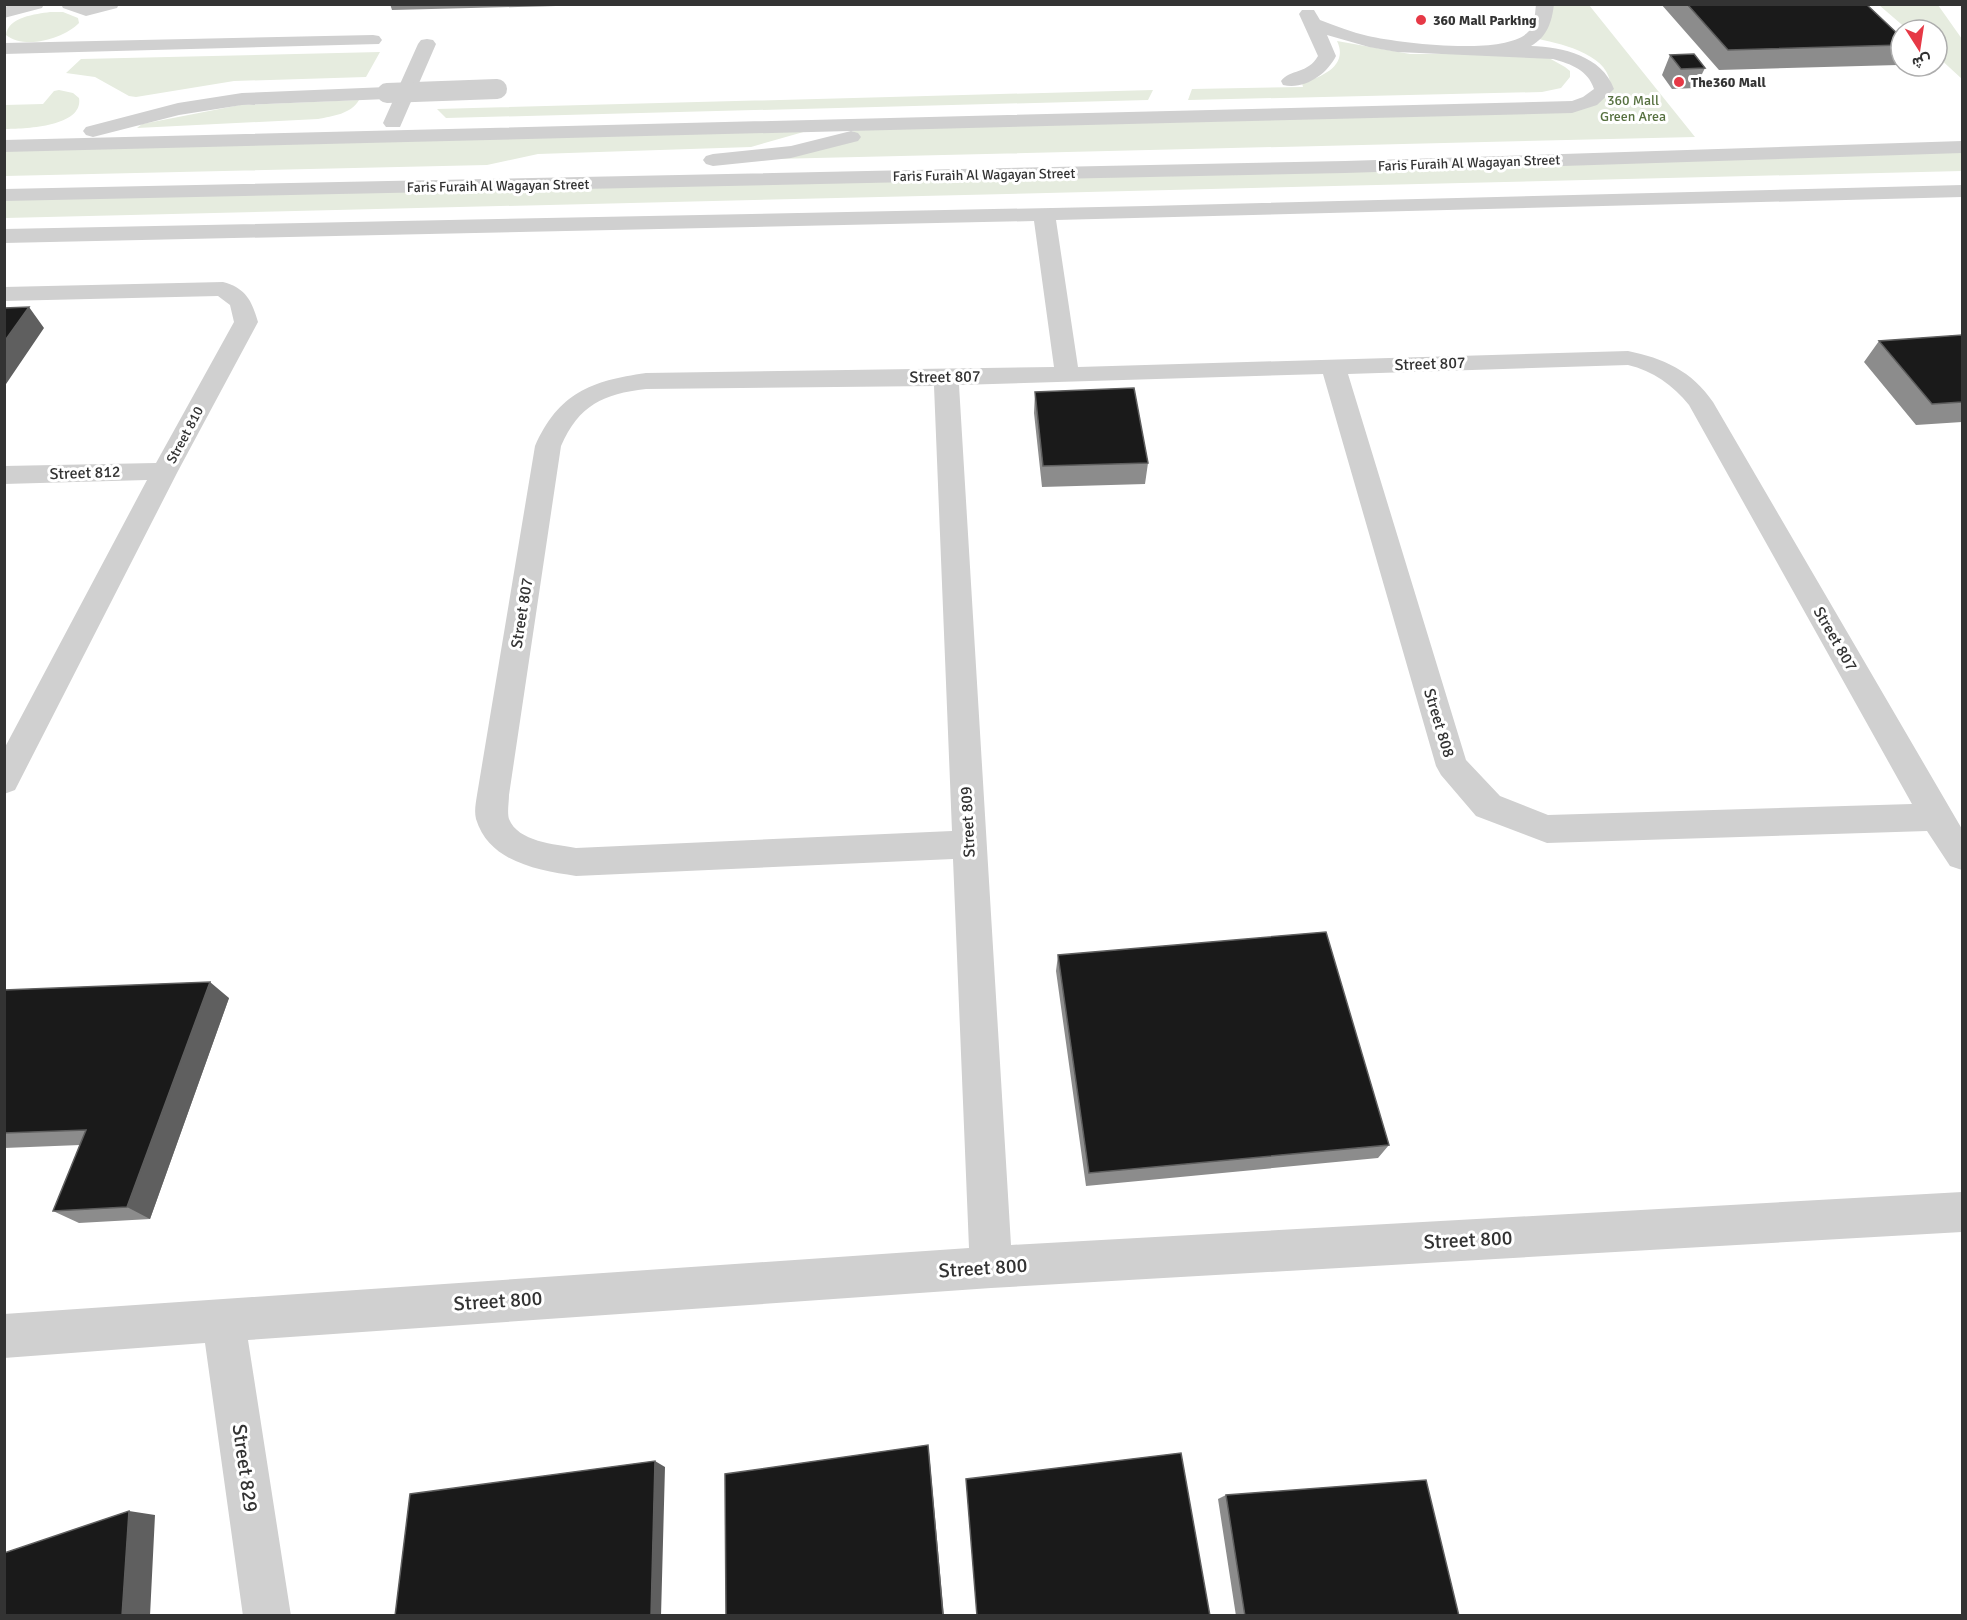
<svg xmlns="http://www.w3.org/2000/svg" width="1967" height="1620" font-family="Signika,Vazirmatn,sans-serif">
<rect width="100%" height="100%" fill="#fff"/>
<path fill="#e6ecdf" d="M1552 4 1589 5 1695 137 773 159 857 130 1572 109 1610 82C1606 53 1558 43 1534 38Z
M1879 5H1938L1962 39V79L1937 56V30H1908Z
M50 12H63L78 18 79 23C63 39 25 50 6 35 8 17 36 14 50 12Z
M1337 41 1410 54H1480L1549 58 1565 67 1570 71V77L1561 88 1542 92 1188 100 1192 89 1303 87 1302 83C1321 77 1349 66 1337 41Z
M380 52 366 77 234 81 136 97 129 96 95 77 66 73 81 59Z
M59 90 73 93 79 98C84 127 24 129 5 129V105L43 104 54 91Z
M1153 90 1148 100 446 118 437 109Z
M359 100C351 114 333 116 318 119L137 128 142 124 240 105Z
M814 129 751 147 538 154 487 165 5 176 4 149Z
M1962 150V171L5 218 4 197Z"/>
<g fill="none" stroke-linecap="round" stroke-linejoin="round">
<path fill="#d0d0d0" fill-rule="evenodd" d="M15 4H44L42 8 4 18V7Z
M61 4H119L117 8 86 16 63 8Z
M1536 4H1554C1552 22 1547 37 1531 46 1563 47 1602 56 1614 89L1597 105 1572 113 4 152V140L1572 101 1583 97 1594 89C1588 70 1571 64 1553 59L1397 52 1369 47 1327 35 1336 56C1327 74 1305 90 1283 85L1281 81C1290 69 1308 74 1318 56L1299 14 1302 10H1314L1320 20C1336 26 1351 32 1368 36 1400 43 1507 57 1529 31 1535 24 1535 13 1536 4Z
M373 35 379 36 382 40 379 44 4 54V43Z
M427 39 433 40 436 44 400 127H386L383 123 396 94 387 99 242 105 179 115 93 137 86 135 83 131 86 127 178 103 242 93 387 87 394 89 396 93 418 44 421 40Z
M851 131 858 133 861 137 858 141 791 158 713 166 706 164 703 160 706 156 713 154 791 146Z
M1962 141V153L1345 173 4 201V189L1345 161Z
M1962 185V197L1056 220 1078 367 1628 351C1663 358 1692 371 1713 402L1962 829V870L1950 866 1927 831 1547 843 1476 816 1441 775 1436 766 1323 374 959 385 1011 1245 1962 1192V1232L991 1288 248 1340 291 1616H243L205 1343 4 1358V1314L969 1248 953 859 576 876C537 870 489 862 476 819 474 811 476 802 477 795L535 446C559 393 590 381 646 373L1054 367 1034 221 4 243V229L1147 206ZM1628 365C1653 371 1673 385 1689 405L1912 804 1548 815 1500 796 1466 760 1348 374ZM934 386 952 831 576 848C555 844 518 842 509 819 507 812 509 802 509 795L561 446C579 405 603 394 646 389Z
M223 282C246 288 252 301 258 322L178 471 15 790 4 794V749L147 480 4 484V466L156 463 234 322 230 305 218 296 4 301V287Z"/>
<path stroke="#d0d0d0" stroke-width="20" d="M387 93 497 89"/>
</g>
<path fill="#8c8c8c" d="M390 4H557L556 6 392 10Z
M1661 4H1866L1901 37V60L1898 65 1719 70Z
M1670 55 1705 68 1695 88 1672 89 1662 75Z
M1962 335V422L1916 425 1864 362 1879 341Z
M1035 392 1148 463 1145 484 1042 487 1034 413Z
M1058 955 1389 1145 1378 1158 1086 1186 1056 971Z
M4 990 229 998 150 1219 79 1223 53 1211 80 1145 4 1148Z
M1226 1495 1459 1616H1236L1218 1499Z"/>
<path fill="#5f5f5f" d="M29 307 44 328 4 387V342Z
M210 982 229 998 150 1219 127 1207Z
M928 1445 929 1452 944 1616H943Z
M655 1461 665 1467 661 1616H651Z
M129 1511 155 1515 150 1616H122Z"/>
<path fill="#1a1a1a" stroke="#5f5f5f" stroke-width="1.5" d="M1687 4H1866L1901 37V45L1728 50Z
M1694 54 1705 68 1681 69 1670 55Z
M29 307 4 342V308Z
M1962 335V402L1932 404 1879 341Z
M1134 388 1148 463 1043 466 1035 392Z
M1326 932 1389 1145 1089 1173 1058 955Z
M210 982 127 1207 53 1211 86 1130 4 1133V990Z
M928 1445 943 1616H726L725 1474Z
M1181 1453 1210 1616H977L966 1479Z
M655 1461 651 1616H395L410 1494Z
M1426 1480 1459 1616H1245L1226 1495Z
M129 1511 122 1616H4V1553Z"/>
<g fill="#e63946" stroke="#fff" stroke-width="2">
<circle cx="1421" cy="20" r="6"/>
<circle cx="1679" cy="82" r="6"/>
</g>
<g text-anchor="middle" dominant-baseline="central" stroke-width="6" stroke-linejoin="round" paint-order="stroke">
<g font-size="14" font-weight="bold" fill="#333" stroke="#fff" text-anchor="start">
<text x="1433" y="20">360 Mall Parking</text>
<text x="1691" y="82">The360 Mall</text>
</g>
<g font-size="14" fill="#56703f" stroke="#fff">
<text x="1633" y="100">360 Mall<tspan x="1633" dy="16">Green Area</tspan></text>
</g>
<g font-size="14" fill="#333" stroke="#fff">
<text transform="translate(1469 163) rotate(-2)">Faris Furaih Al Wagayan Street</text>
<text transform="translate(984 175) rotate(-1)">Faris Furaih Al Wagayan Street</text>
<text transform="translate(498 186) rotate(-1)">Faris Furaih Al Wagayan Street</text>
<text transform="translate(185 435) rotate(-62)">Street 810</text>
</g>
<g font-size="16" fill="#333" stroke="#fff">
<text transform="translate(1430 364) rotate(-2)">Street 807</text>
<text transform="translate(945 377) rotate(-1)">Street 807</text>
<text transform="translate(85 473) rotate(-2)">Street 812</text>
<text transform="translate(522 613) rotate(-81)">Street 807</text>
<text transform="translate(1835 639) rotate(60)">Street 807</text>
<text transform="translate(1439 723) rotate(73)">Street 808</text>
<text transform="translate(968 822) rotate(-93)">Street 809</text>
</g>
<g font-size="20" fill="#333" stroke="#fff">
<text transform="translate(1468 1240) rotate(-3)">Street 800</text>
<text transform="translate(983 1268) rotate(-4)">Street 800</text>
<text transform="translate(498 1301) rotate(-4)">Street 800</text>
<text transform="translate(245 1468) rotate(82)">Street 829</text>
</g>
</g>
<rect width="1967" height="1620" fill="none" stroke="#333333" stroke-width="12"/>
<g transform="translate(1919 48) rotate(168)"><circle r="28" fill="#ffffff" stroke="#adadad" stroke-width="1.5"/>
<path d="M0-4.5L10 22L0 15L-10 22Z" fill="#e63946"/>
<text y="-9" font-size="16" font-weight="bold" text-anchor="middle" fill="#333333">ش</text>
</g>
</svg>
